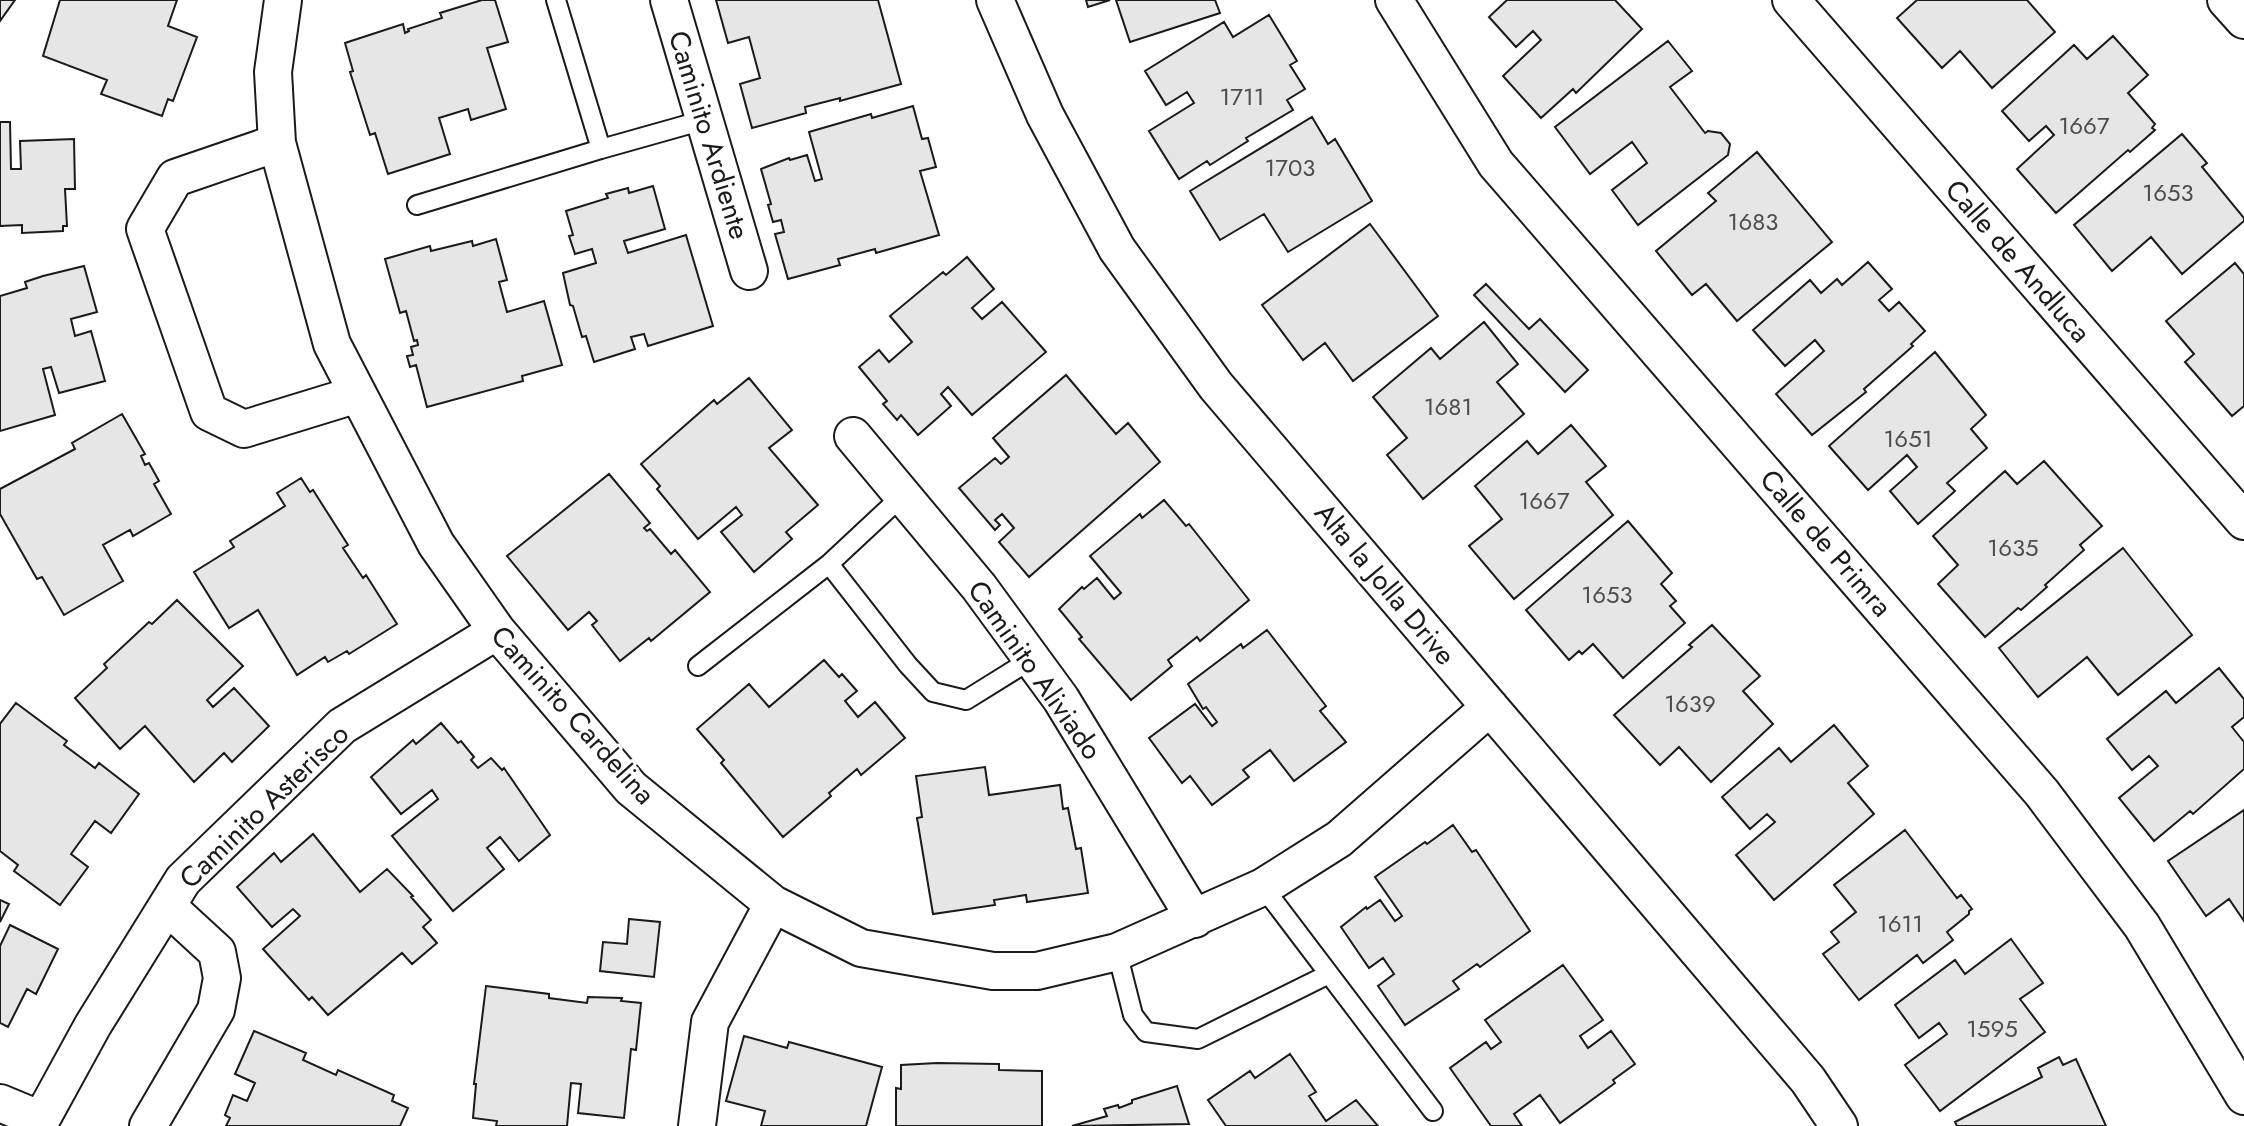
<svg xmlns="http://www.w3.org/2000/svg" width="2244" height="1126" font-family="Jost,sans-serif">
<rect width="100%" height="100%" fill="#fff"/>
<path fill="#e6e6e6" stroke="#1a1a1a" stroke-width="2" d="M0 0H15L0 21Z
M60 0H177L168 26 197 37 173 101 168 99 162 116 101 94 107 80 43 56Z
M482 0H495L508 42 487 48 506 109 471 120 468 109 439 118 450 154 388 174 375 133 370 135 350 72 353 71 345 43 403 24 405 33 409 31 408 29 442 18 440 13Z
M716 0H878L901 84 840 101V98L805 107 806 113 752 128 740 84 760 78 749 37 728 43Z
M1086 0H1110L1088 7Z
M1116 0H1215L1220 13 1130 42Z
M1507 0H1615L1642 29 1576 93 1573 89 1541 118 1503 76 1541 40 1533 31 1516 47 1489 17Z
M1917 0H2027L2055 32 1992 88 1960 51 1942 68 1897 18Z
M1269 15 1297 61 1290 65 1305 89 1287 100 1293 110 1246 138 1248 141 1210 165 1207 161 1179 179 1149 131 1194 103 1187 92 1166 105 1145 71 1224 22 1233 37Z
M2113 36 2148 75 2128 93 2155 124 2152 128 2155 130 2130 152 2128 150 2056 213 2017 169 2054 135 2046 126 2029 141 2002 111 2074 45 2087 59Z
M1668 41 1692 71 1670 87 1705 133 1708 131 1721 133 1730 144 1728 155 1638 225 1612 190 1647 163 1632 142 1590 174 1555 127Z
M913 106 922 139 928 138 936 167 920 171 939 235 876 253 875 249 838 259 840 265 788 279 775 234 784 232 781 220 773 222 768 205 771 204 761 169 789 158 790 160 807 155 815 181 822 179 809 132 871 114 872 118Z
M1312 117 1328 144 1335 139 1372 201 1288 252 1264 214 1220 240 1190 191Z
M0 122H10L11 169H21L20 141 74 139 75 189H65L67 226H63V231L22 233V225L0 226Z
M2182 134 2207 163 2202 167 2244 218V221L2182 274 2151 237 2112 271 2074 225Z
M1757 152 1832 242 1737 321 1706 284 1692 295 1656 251 1716 201 1708 193Z
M653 186 665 229 624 241 628 253 686 235 713 326 648 346 644 334 631 337 635 349 594 362 586 336 582 337 573 306 570 305 563 273 596 263 592 249 575 254 569 236 573 235 566 211 608 198 606 194 628 188 629 193Z
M1370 224 1438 316 1353 381 1325 343 1303 360 1262 305Z
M496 239 507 280 499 282 507 312 544 301 562 365 522 376 523 381 427 407 416 365 410 367 407 356 413 355 411 347 418 345 417 340 414 341 406 311 400 313 385 259 430 246 431 251 472 241 473 246Z
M967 257 994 289 972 308 982 319 1002 302 1046 352 972 415 948 387 941 394 951 406 918 435 901 415 897 420 883 404 887 401 859 367 879 350 889 362 912 342 890 316 943 272 946 275Z
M1868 262 1892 289 1879 300 1889 311 1899 302 1925 331 1911 344 1913 346 1864 389 1866 392 1812 435 1776 394 1824 351 1815 340 1785 366 1753 330 1810 280 1821 293 1837 279 1842 285Z
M2235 263 2244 274V406L2232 416 2185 362 2194 354 2166 321Z
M84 266 97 312 71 319 75 336 91 331 105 381 59 393 51 367 43 369 55 415 0 431V296L27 288 25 282 43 276Z
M1486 284 1529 329 1540 319 1588 370 1565 392 1474 295Z
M1484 322 1518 364 1497 382 1524 414 1423 499 1387 455 1407 438 1373 397 1431 348 1440 359Z
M1935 352 1986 415 1971 429 1987 448 1947 483 1955 491 1918 524 1890 491 1917 467 1907 455 1868 490 1829 446Z
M1066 375 1116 434 1128 423 1160 462 1029 577 999 542 1014 528 1002 514 995 520 1000 525 995 530 959 488 995 458 1001 464 1009 457 993 438Z
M749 378 792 430 769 448 818 505 786 532 792 539 754 572 721 532 742 515 736 507 698 539 657 489 660 486 641 464 714 400 717 404Z
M122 414 145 454 141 456 145 465 149 463 159 481 154 484 171 514 133 536 130 530 103 545 123 581 64 615 42 577 37 579 0 514V489L75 449 72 443Z
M1571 425 1606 466 1586 482 1613 515 1514 599 1469 546 1502 519 1475 486 1527 441 1538 454Z
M2044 461 2102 526 2080 545 2084 550 2045 585 2047 587 2021 610 2018 608 1985 637 1938 584 1958 565 1933 536 2005 471 2017 484Z
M609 474 650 523 644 528 647 531 650 529 671 554 675 550 710 592 651 641 649 638 620 661 592 625 597 621 589 612 568 630 507 556Z
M301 478 310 492 313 490 348 545 343 548 363 578 366 575 397 624 349 654 347 651 328 662 325 657 297 675 258 610 229 628 194 572 234 547 230 541 285 506 277 493Z
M1164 500 1186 526 1189 524 1249 600 1200 641 1197 637 1168 660 1172 666 1131 700 1079 639 1082 637 1059 609 1082 587 1084 589 1097 578 1114 599 1121 593 1090 556 1140 514 1142 518Z
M1628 521 1672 573 1661 584 1676 601 1670 606 1685 623 1623 678 1593 644 1582 654 1579 651 1569 660 1526 610Z
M2123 548 2192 635 2118 695 2087 657 2038 697 1999 648Z
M177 600 243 666 207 700 213 707 234 688 269 726 232 762 224 753 194 782 145 726 120 749 75 698 107 668 104 664 149 622 152 624Z
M1712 625 1760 676 1743 691 1773 724 1711 782 1679 747 1660 765 1614 715 1692 647 1689 645Z
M1267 630 1326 706 1320 711 1346 742 1294 781 1270 750 1243 770 1249 777 1212 805 1190 776 1182 783 1149 738 1195 704 1212 726 1217 722 1206 707 1203 709 1188 684 1241 644 1243 648Z
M824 660 839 677 842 674 857 691 845 701 858 717 875 702 905 738 861 775 857 769 829 793 831 796 783 837 721 763 724 760 697 729 749 684 769 707Z
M2219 668 2244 699V717L2232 727 2244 742V769L2193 814 2190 811 2154 841 2119 798 2158 766 2149 756 2132 770 2107 739 2166 691 2176 703Z
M16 703 67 741 64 745 95 768 99 763 139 794 111 833 95 821 71 854 88 867 60 905 14 871 18 865 0 851V724Z
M441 723 458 743 461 741 474 757 471 760 478 768 491 758 502 770 504 768 550 835 519 861 500 837 487 848 504 869 453 911 392 836 438 799 432 790 401 814 371 777 413 740 416 744Z
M1834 725 1868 766 1848 783 1874 814 1774 900 1736 855 1775 822 1767 814 1750 829 1722 797 1779 748 1791 762Z
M985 767 989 795 1060 785 1063 809 1068 808 1076 849 1081 848 1088 893 1027 902 1026 895 994 900 995 905 933 914 917 818 922 817 916 776Z
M2244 810V921L2229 899 2206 916 2168 861Z
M1453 825 1472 852 1476 850 1530 931 1480 967 1477 964 1453 981 1459 989 1405 1025 1378 986 1394 974 1383 958 1369 968 1341 927 1366 907 1367 909 1380 900 1395 921 1402 916 1375 877 1425 842 1427 844Z
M1905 830 1957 898 1961 895 1972 909 1969 911V914L1947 932 1953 940 1923 963 1917 955 1859 1000 1823 954 1839 942 1831 932 1856 912 1834 885Z
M313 834 360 892 387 869 413 896 411 897 431 920 423 927 437 943 412 964 402 953 328 1015 312 997 309 1000 263 949 300 916 293 909 272 927 237 887 274 853 281 862Z
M0 900 9 904 0 922Z
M629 919 660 922 654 977 600 971 603 942 627 944Z
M10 925 58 949 36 994 27 989 8 1027 0 1023V946Z
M2011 939 2043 983 2020 999 2045 1032 1940 1111 1905 1065 1947 1034 1939 1023 1919 1038 1895 1005 1955 960 1965 974Z
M1563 965 1603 1020 1580 1036 1588 1048 1611 1031 1635 1064 1613 1080 1615 1083 1560 1123 1540 1095 1514 1114 1522 1126H1491L1450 1068 1486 1042 1491 1049 1501 1042 1485 1020Z
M486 986 549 994V998L587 1003 588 997 622 998 621 1001 641 1003 636 1050 631 1049 624 1118 578 1113 581 1084 571 1083 567 1126H496L497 1121 473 1118 476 1084H474Z
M254 1031 306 1053 303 1060 336 1075 338 1070 394 1095 392 1101 408 1108 400 1126H226L230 1118 225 1115 233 1095 247 1101 255 1083 235 1074Z
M744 1036 787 1048 789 1042 882 1067 866 1126H761L765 1111 726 1101Z
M1290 1054 1316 1092 1309 1096 1326 1121 1356 1100 1378 1126H1226L1208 1100 1250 1071 1255 1078Z
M2059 1057 2063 1065 2076 1059 2106 1126H1957L1955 1122 2042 1077 2038 1068Z
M937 1063 999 1064V1070L1042 1071V1126H896V1088L901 1089V1065Z
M1177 1086 1189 1124 1072 1126 1107 1116 1104 1109 1118 1105 1119 1108 1132 1103V1100Z"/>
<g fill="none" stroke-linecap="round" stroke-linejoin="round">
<defs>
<path id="service" d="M556 0 601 149 704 120
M417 205 601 149
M903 495 829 564 908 665 933 692 966 700 1032 659
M698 666 829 564
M1263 887 1433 1111
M1117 952 1133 1015 1146 1032 1198 1039 1329 974"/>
<path id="minor" d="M283 0 273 72 277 143 332 344 436 544 497 631 631 788 773 904 861 948 993 971H1037L1117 952 1263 887 1339 839 1490 707
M669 0 749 271
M995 0 1045 115 1117 249 1216 386 1808 1080 1839 1126
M1394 0 1496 164 2042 793 2142 926 2244 1096
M1791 0 2244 521
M2226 0 2244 20
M277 143 175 178 145 229 209 412 244 429 358 394
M853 436 979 587 1061 699 1195 919
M0 1103 41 1120 93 1025 183 880 342 726 497 631
M148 1126 216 1010 222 978 217 952 167 906
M697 1126 710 1022 773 904"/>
</defs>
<use href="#service" stroke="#1a1a1a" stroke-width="22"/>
<use href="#minor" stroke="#1a1a1a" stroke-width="40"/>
<use href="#service" stroke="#fff" stroke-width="18"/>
<use href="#minor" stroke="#fff" stroke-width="36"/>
</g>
<g text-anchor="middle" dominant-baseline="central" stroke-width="6" stroke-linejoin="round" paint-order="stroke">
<g font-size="24" fill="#4d4d4d">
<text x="1242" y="96">1711</text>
<text x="2084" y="125">1667</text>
<text x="1290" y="167">1703</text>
<text x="2168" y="192">1653</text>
<text x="1753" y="221">1683</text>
<text x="1448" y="406">1681</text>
<text x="1908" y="438">1651</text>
<text x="1544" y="500">1667</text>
<text x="2013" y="547">1635</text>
<text x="1607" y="594">1653</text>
<text x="1690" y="703">1639</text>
<text x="1900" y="923">1611</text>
<text x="1992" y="1028">1595</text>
</g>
<g font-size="28" fill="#1a1a1a" stroke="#fff">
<text transform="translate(709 135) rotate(73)">Caminito Ardiente</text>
<text transform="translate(2018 261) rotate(49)">Calle de Andluca</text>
<text transform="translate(1826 543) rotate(49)">Calle de Primra</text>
<text transform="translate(1385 584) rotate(50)">Alta la Jolla Drive</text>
<text transform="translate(1035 670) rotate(55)">Caminito Aliviado</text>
<text transform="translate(573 715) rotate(48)">Caminito Cardelina</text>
<text transform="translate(264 806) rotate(-44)">Caminito Asterisco</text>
</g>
</g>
</svg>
